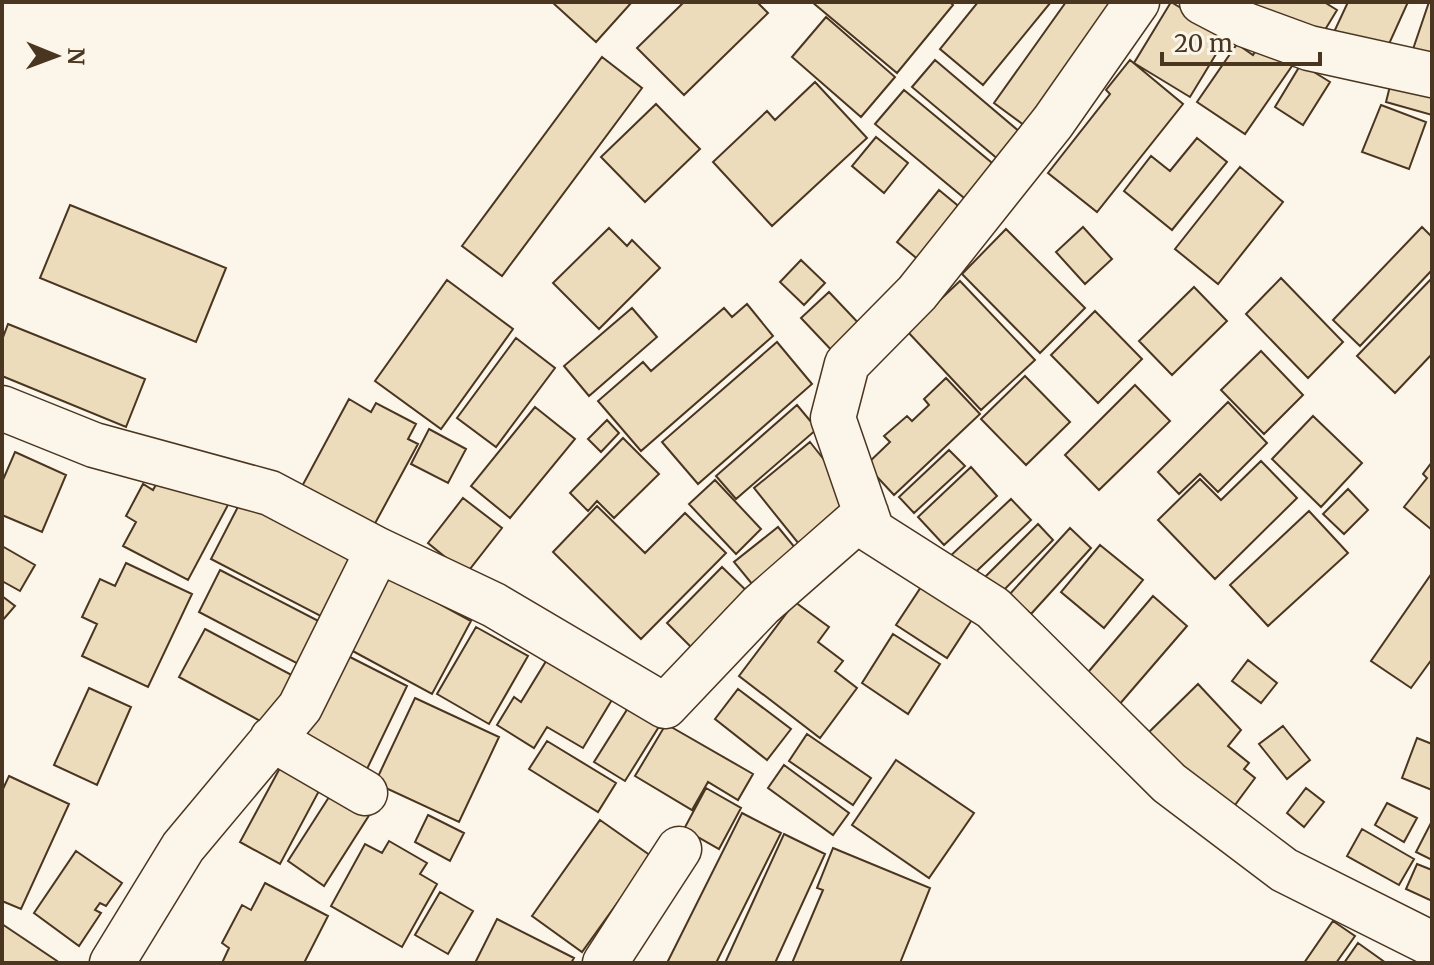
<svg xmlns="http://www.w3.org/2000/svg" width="1434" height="965" font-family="Merriweather,serif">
<rect width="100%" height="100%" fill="#fbf6e9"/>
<path fill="#ecdcbc" stroke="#4a3520" stroke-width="2" d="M552 2H632L596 42Z
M684 2H757L768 13 684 95 637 48Z
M812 2H950L953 5 897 73Z
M978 2H1051L983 85 940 49Z
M1066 2H1124L1032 131 994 103Z
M1171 2 1227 36 1190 97 1134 63Z
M1247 2H1324L1337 10 1317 43Z
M1348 2H1408L1384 55 1334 32Z
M1429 2H1432V68L1409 61Z
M826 17 895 77 861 117 792 57Z
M1237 44 1253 55 1260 44 1292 66 1245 134 1197 102Z
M602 57 642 88 502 276 462 246Z
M935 60 1027 138 1005 165 912 87Z
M1130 60 1183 104 1097 212 1048 173 1110 94 1106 90Z
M1301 64 1330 82 1303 125 1275 107Z
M1393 74 1432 84V115L1386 102Z
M815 82 867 138 772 226 713 162 767 111 775 120Z
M904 90 1003 172 975 207 875 124Z
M656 104 700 149 645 202 601 157Z
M1381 105 1426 122 1409 169 1362 152Z
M876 137 908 163 884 193 852 166Z
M1197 138 1227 162 1172 230 1124 191 1151 156 1170 171Z
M1240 167 1283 202 1218 284 1175 249Z
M939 190 968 214 926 266 897 242Z
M70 205 226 268 196 342 40 278Z
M1083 227 1112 259 1085 284 1056 252Z
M1422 227 1432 237V270L1360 346 1333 320Z
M609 228 627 246 632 240 660 268 599 329 553 283Z
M1006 229 1085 308 1040 353 962 274Z
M801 260 825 283 804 305 780 282Z
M1281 278 1343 342 1308 378 1246 314Z
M1432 278V354L1395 393 1357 356Z
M447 280 513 329 441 429 375 381Z
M960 281 1035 360 981 410 907 331Z
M1194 287 1227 321 1172 375 1139 341Z
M829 292 865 330 837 356 801 318Z
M747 304 773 336 641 451 598 401 643 362 651 371 724 308 732 317Z
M632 308 657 337 589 396 564 366Z
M1095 311 1142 359 1098 403 1051 355Z
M8 324 145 379 126 427 2 376V340Z
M516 338 555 368 496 447 457 418Z
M777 342 812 384 698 484 662 442Z
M1261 351 1303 395 1264 434 1221 390Z
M1025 376 1070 422 1026 465 981 419Z
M946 378 980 414 894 495 866 465 890 442 884 436 907 416 912 421 929 405 924 399Z
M1135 385 1170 421 1099 490 1065 455Z
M349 399 371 412 376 403 416 424 408 439 418 444 372 529 300 490Z
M1228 402 1267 443 1218 492 1200 474 1179 494 1158 472Z
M797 405 817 429 736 499 716 476Z
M535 407 575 439 510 518 471 486Z
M1313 416 1362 463 1321 507 1272 459Z
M607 420 619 433 601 452 588 439Z
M429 429 466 449 448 483 411 464Z
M623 438 659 474 614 518 597 501 588 511 570 493Z
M810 442 859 504 803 549 754 488Z
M949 450 965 466 914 513 899 497Z
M15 452 66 475 42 532 2 515V482Z
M1261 461 1297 498 1215 579 1158 520 1200 479 1221 500Z
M1432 462V530L1404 507 1427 478 1423 474Z
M971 467 997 496 944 545 918 517Z
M165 468 229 503 188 580 123 546 136 522 126 516 143 484 153 490Z
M715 480 761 529 736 554 689 504Z
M1348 489 1368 510 1344 534 1323 514Z
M463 498 502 528 466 574 428 543Z
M242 499 374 551 336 624 211 559Z
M1011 499 1031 520 965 582 946 560Z
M597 506 645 553 685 513 726 553 641 639 553 552Z
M1309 511 1348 553 1268 626 1230 585Z
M1038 524 1053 540 997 597 981 581Z
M778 527 801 555 757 590 734 562Z
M1070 528 1091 548 1031 614 1009 595Z
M1100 545 1143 580 1104 628 1061 592Z
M2 546 35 565 20 591 2 581Z
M126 563 192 594 148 687 82 656 97 624 82 617 100 579 115 586Z
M722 567 756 600 700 656 667 623Z
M220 570 330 627 308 669 199 612Z
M1432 573V659L1411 688 1371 661Z
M388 576 471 621 432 694 349 649Z
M925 581 975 615 947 658 896 625Z
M2 596 15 606 2 621Z
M1153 596 1187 626 1118 706 1084 677Z
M795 602 829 627 818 642 843 661 835 671 857 688 820 738 739 676Z
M476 627 528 656 489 724 437 694Z
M205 629 301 680 275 729 179 677Z
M893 634 940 664 908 714 862 683Z
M346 655 407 686 367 769 304 738Z
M548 658 613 698 583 748 547 727 534 748 497 725 514 697 521 702Z
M1248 660 1277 683 1261 703 1232 681Z
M1198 684 1241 730 1228 746 1249 763 1244 769 1255 778 1232 809 1145 736Z
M89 688 131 707 97 785 54 765Z
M738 689 791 729 767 760 715 719Z
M635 697 665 717 625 781 594 762Z
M415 698 499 737 459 822 375 783Z
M666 724 753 774 738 800 708 782 692 810 635 776Z
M1283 726 1310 760 1287 779 1259 744Z
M807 734 871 778 853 805 789 761Z
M1417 738 1432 744V790L1402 778Z
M547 741 616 783 598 812 529 769Z
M287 755 327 776 280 864 240 842Z
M896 760 974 813 929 878 852 825Z
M784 765 849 813 833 835 768 788Z
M9 776 69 804 21 909 2 901V791Z
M338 783 375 806 324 886 288 861Z
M706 788 741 808 719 849 684 829Z
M1306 788 1324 802 1304 827 1287 813Z
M1387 803 1417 818 1404 842 1375 825Z
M742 813 781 833 716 963H667Z
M428 815 464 833 450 861 415 842Z
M600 820 651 856 582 952 532 916Z
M1432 821V860L1416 852Z
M1362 829 1414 859 1399 885 1347 856Z
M784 834 825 854 775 963H725Z
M389 841 427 863 420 874 437 884 402 947 331 906 365 844 382 853Z
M833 848 930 888 900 963H792L823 890 817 888Z
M76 851 122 883 106 906 100 903 95 910 101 913 79 946 34 913Z
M1417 864 1432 870V901L1406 889Z
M265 883 328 916 304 963H222L229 948 222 943 242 905 251 910Z
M440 892 473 911 448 954 415 935Z
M497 919 574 958 571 963H475Z
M1333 921 1355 936 1336 963H1304Z
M2 924 60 963H2Z
M1358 943 1386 963H1344Z"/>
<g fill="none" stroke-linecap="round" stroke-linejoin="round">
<defs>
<path id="minor" d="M1137 2 1053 122 917 293 847 364 833 418 872 531 993 608 1169 783 1284 870 1432 944
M1202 2 1246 25 1309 48 1432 75
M2 408 94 445 270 493 378 550 494 605 665 706 761 605 866 513
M272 739 365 793
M112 963 183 847 300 707 378 550
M605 963 679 849"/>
</defs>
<use href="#minor" stroke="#4a3520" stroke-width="47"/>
<use href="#minor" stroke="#fbf6e9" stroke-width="44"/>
</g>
<rect width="1434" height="965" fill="none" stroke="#4a3520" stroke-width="8"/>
<g transform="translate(56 56) rotate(91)" stroke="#fbf6e9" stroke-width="6" paint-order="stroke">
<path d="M0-6L14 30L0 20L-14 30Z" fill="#4a3520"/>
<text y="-12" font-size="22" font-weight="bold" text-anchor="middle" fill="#4a3520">N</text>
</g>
<path d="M1162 52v12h158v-12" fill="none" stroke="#4a3520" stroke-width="4"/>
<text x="1174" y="52" font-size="24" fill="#4a3520" stroke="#fbf6e9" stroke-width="6" paint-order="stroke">20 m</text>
</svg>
